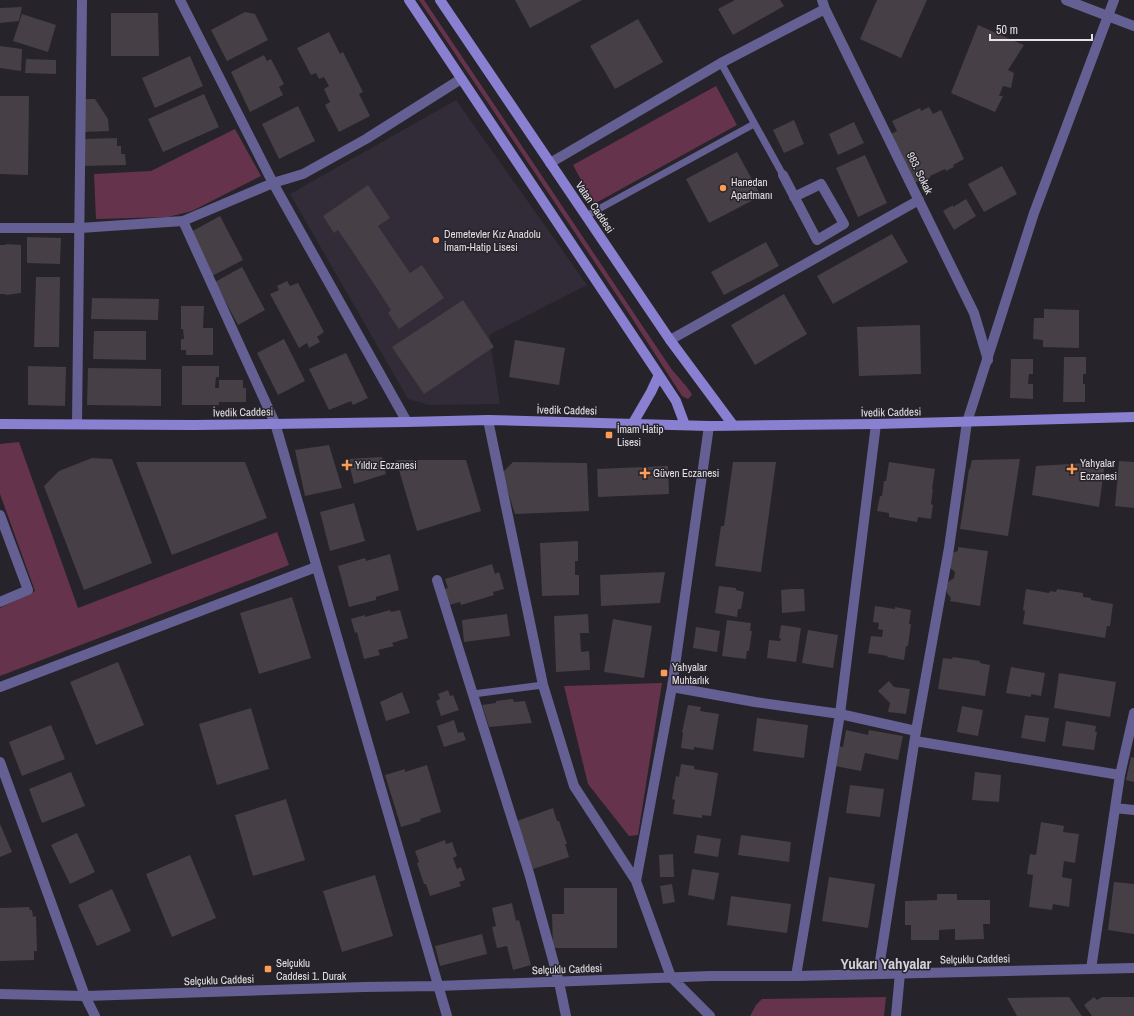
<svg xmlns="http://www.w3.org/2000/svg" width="1134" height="1016" font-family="'Archivo Narrow',sans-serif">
<rect width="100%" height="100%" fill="#27232a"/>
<path fill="#322b38" d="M456 100 587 285 489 335 500 404 429 405 408 399 290 194Z"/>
<path fill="#65334b" d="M419 0H424L670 367C675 374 690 389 692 395L688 399 682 396 626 309Z
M716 86 737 125 594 204 573 165Z
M235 129 261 176 192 211 168 217 96 219 94 174 151 171Z
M19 442 78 608 277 532 289 565 0 676V608L35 591 0 494V444Z
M662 683 638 835 629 836 588 784 564 686Z
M886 997 884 1016H750L756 1005 762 999Z"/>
<path fill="#463f45" d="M515 0H582L530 28Z
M735 0H780L784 6 733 35 718 9Z
M877 0H927L901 58 860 39Z
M22 7 19 21 0 23V8Z
M245 12 255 14 268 40 227 61 211 30Z
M111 13H158L159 56H111Z
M22 14 56 25 48 52 13 41Z
M638 19 663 62 615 89 590 46Z
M978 25 1024 45 1008 70 1014 73 1011 88 1003 86 999 96H1003L995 112 951 93Z
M329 32 340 54 343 52 363 92 359 94 370 116 339 132 325 105 330 102 324 89 329 86 324 77 319 79 316 73 311 75 297 48Z
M0 46 22 49 21 71 0 68Z
M264 55 267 61 271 59 284 84 279 87 283 95 250 112 231 72Z
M190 56 203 86 155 108 142 78Z
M26 59 56 60V74L25 73Z
M204 94 219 127 163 152 148 119Z
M0 96H29L28 175 0 174Z
M82 99H95L108 119 109 131 82 132Z
M298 106 315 141 279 159 262 124Z
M929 107 933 114 941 110 964 159 953 165 954 167 946 171 945 169 930 176V178L921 182V180L914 183 891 134 897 131 892 121 920 108 921 111Z
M794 120 804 144 784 153 773 130Z
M854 122 864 143 838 155 829 134Z
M117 138V146H121V154H125L126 165 83 166V139Z
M737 152 761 196 709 223 686 179Z
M865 155 887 203 858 217 836 168Z
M1002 166 1017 194 984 212 968 184Z
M368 185 390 218 378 226 410 273 422 265 444 298 399 329 388 313 391 310 349 246 338 230 334 233 323 216Z
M966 199 976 216 954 230 943 211 953 205V207Z
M220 216 243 260 212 276 189 233Z
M892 234 908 262 833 304 817 276Z
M27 237 61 238 60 264 27 263Z
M766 242 779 266 724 295 711 272Z
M6 244 21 245V293L6 295V294H0V245H6Z
M242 267 265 310 238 325 215 282Z
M36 277H60L59 347H34Z
M287 281 290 286 298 283 324 332 317 337 320 342 309 348 307 343 299 348 270 294 279 290 277 286Z
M784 294 807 334 755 365 731 325Z
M92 298 159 299 158 320 91 319Z
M463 300 494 347 424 394 392 347Z
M181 306H204L203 328H213V355H186V350H181V339H184L183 329H181Z
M1044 309 1079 310V348L1043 347V340L1033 339 1034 318H1044Z
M920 325 921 374 859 376 857 327Z
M94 331H146V360L93 359Z
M284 339 305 381 278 395 257 353Z
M515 340 565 348 559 385 509 377Z
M346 353 368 398 353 405 351 401 329 410 309 369Z
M1064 357H1086V374H1083V384H1085V402H1063Z
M1011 359H1033V374H1029L1028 384H1033V399L1010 398Z
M28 366 66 367 65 406 28 405Z
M182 366H219V377H216L215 388H219V380H243V388H246V402H219V405H182Z
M88 368 161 369V406L87 405Z
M329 445 342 488 305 496 295 450Z
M382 457 386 474 354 484 348 459Z
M92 458 112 459 152 563 84 590 44 486 59 471Z
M1020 459 1008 536 960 529 969 469H970L972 460Z
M396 460H466L481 511 417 531Z
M1119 461 1134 462V508L1115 506Z
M136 462H245L267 518 172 555Z
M513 462 587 463 589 511 515 514 502 473Z
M733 462H776L761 572 715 566 721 526H724Z
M889 462 935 469 932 489H933L931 504 933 505 931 519 918 517 917 522 889 517V513L877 511 880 496H882L884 481H886Z
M1105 462 1099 507 1032 495 1036 466Z
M668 466 669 494 598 497 597 469Z
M354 503 365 541 330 551 320 512Z
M578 541V561H575V575H579V595L542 596 540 543Z
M958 547 988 551 980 606 950 601 951 598 947 593 946 588 948 582 954 578 955 572 949 567 952 553 958 551Z
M390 554 399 590 376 597V600L349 607 338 566 365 558 366 561Z
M492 564 495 574 499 572 504 589 493 592 494 595 461 605 460 602 449 605 444 589 448 588 445 579Z
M665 572 660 603 601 606 600 575Z
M719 586 736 588V590L744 592 741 609H738L737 617 715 613Z
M792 589H804L805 611 782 613 781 590Z
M1026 589 1049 593 1050 591 1056 592 1057 589 1083 593V597L1091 598V600L1113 604 1110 626H1107L1105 638 1023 624 1025 611 1023 610Z
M292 597 311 658 259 674 240 613Z
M875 606 895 609V607L911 610 909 624H911L908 646H906L904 660 887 657 888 656 868 653 871 636 882 637 883 630 878 629 879 623 873 622Z
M390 610 391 612 400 610 408 638 392 643 394 646 378 650 380 655 364 659 357 632 355 633 351 619 365 615V617Z
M507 614 510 636 464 642 462 620Z
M588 614 589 633H580L581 652 589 651 590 670 556 672 554 616Z
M613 619 652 626 644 678 604 672Z
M727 620 751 623 750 631H752L749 651H747L746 659 722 656Z
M781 625 801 628 796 662 767 658 769 640 780 641 781 638H779Z
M696 627 720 631 717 652 693 648Z
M808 630 838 635 833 668 802 663Z
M953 657 980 661V663L990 665 985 696 938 689 943 658 952 659Z
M118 662 144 725 96 745 70 682Z
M1011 667 1045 673 1041 696 1031 694V697L1006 693Z
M1059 673 1116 682 1110 717 1054 708Z
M889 681 894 687 910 689 906 714 888 712 890 703 878 691Z
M448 690 450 696 453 695 459 710 441 716 436 701 440 699 438 694Z
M402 692 410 713 386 721 380 702Z
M513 699 514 702 525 701 532 723 489 727 482 705 496 703V701Z
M688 705 701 707 700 711 719 714 713 750 694 747V750L681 748 683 733 682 732Z
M962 706 983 710 978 736 957 732Z
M251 708 269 769 217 785 199 724Z
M1025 715 1049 718 1045 742 1021 738Z
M757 718 808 725 804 758 753 751Z
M454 720 458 733 463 732 466 740 444 747 437 726Z
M1066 721 1096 726 1095 732H1097L1094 750 1062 746Z
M51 725 65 759 22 776 9 742Z
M846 730 868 735 869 730 903 736 898 760 865 753 861 771 835 766 839 746 843 747Z
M1131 757 1134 758V782L1126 780Z
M681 764 694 766V769L718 773 711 816 702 815V818L673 814 675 800 672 799 676 776 679 777Z
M427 765 441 812 420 819 421 821 401 827 385 775 405 769V772Z
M71 772 85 806 42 823 29 789Z
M975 772 1001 775 999 802 972 800Z
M850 785 884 789 880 817 846 813Z
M286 799 305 860 253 876 235 815Z
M553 808 557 821H559L567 844H565L569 857 533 869 517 821Z
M1041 822 1064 826 1063 832 1079 834 1075 863 1064 861 1062 877 1072 879 1069 907 1053 904 1052 910 1029 907 1033 875 1027 874 1030 854 1036 855Z
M0 824 12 852 0 857Z
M77 833 95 872 70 884 51 845Z
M697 835 721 839 718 857 694 853Z
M741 835 791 842 789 862 738 855Z
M445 840 446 844 452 842 457 856 453 858 457 869 461 867 465 880 459 882 461 886 430 896 426 884H424L417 863 419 862 415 851Z
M673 854 674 877H660L659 855Z
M190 855 216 918 172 937 146 874Z
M692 869 719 873 714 900 688 895Z
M375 875 393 936 342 952 323 891Z
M829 877 875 884 868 928 822 921Z
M1114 882 1134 884V934L1108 930Z
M672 884 675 902 663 904 660 886Z
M564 888H617V948H553L552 914H564Z
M112 889 131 931 97 946 78 905Z
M937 894H957V900H990V924H983L984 939 955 940V929L939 930V940H911V925H905V901L937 900Z
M731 896 791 904 787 933 727 925Z
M512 903 516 921 519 920 531 965 513 970 507 946 497 948 492 927 496 926 492 908Z
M29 907 30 910H32L33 917 36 916 37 951H34V960L0 961V908Z
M482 934 487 954 440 966 435 946Z
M1069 997 1082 1016H1017L1007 998Z
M1094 997 1097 1000 1102 997H1134V1016H1092L1084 1005Z"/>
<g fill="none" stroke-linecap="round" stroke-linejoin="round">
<path stroke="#656093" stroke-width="7" d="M721 63 783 175
M586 216 754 124
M473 694 543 685"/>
<path stroke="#656093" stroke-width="10" d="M180 0 273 183 407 422
M822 0 825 9 974 313 988 360
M550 163 721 63 825 9
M783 175 817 240 844 224 821 184 794 197
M0 228H80L183 221 273 183 303 174 366 139 461 79
M670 340 919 200
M488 420 543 685 574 786 636 881
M77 424 82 0
M0 515 28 590 0 602
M437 580 529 873 559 982
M0 687 316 567
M672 687 755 702 840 714 916 731
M915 741 1120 775
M1115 808 1134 810
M1091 969 1120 775 1134 713
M796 976 840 714 876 424
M671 977 636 881 672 687 709 426
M896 1016 900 973"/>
<path stroke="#656093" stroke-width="10" d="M1066 0 1134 26
M183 221 275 423 447 1016
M0 762 85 996 95 1016
M878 974 916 731 949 548 967 422 1034 213 1114 0
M671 977 710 1016
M559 982 566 1016
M0 994 85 996 364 987 438 986 710 976H796L1134 968"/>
<path stroke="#8a80d2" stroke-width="10" d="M409 0 653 366 676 401 685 425
M440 0 670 340 733 425
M633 423 651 392 659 375
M0 424 194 425 407 422 488 420 709 426 876 424 1134 417"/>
</g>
<g fill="#fd9c55" stroke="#27232a" stroke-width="1.5">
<circle cx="723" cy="188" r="4"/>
<circle cx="436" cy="240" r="4"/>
<rect x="605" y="431" width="8" height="8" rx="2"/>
<path d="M345 459h4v4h4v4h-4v4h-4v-4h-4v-4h4z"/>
<path d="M1070 463h4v4h4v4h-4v4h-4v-4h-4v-4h4z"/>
<path d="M643 467h4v4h4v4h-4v4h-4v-4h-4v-4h4z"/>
<rect x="660" y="669" width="8" height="8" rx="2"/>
<rect x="264" y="965" width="8" height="8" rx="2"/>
</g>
<g text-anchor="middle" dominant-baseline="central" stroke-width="3" stroke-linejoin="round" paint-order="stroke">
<g font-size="11" fill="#e4e2e6" stroke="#27232a">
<text transform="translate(920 173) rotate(64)">983. Sokak</text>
<text transform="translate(595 207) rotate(56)">Vatan Caddesi</text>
<text transform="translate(567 410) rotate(1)">İvedik Caddesi</text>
<text transform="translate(243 412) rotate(-1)">İvedik Caddesi</text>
<text transform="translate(891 412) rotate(-1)">İvedik Caddesi</text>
<text transform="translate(975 959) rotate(-1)">Selçuklu Caddesi</text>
<text transform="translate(567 969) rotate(-2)">Selçuklu Caddesi</text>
<text transform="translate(219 980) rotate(-2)">Selçuklu Caddesi</text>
</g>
<g font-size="11" fill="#e4e2e6" stroke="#27232a" text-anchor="start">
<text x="731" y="182">Hanedan<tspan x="731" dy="13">Apartmanı</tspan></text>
<text x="444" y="234">Demetevler Kız Anadolu<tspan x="444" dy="13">İmam-Hatip Lisesi</tspan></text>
<text x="617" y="429">İmam Hatip<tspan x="617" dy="13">Lisesi</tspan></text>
<text x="1080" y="463">Yahyalar<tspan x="1080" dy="13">Eczanesi</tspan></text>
<text x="355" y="465">Yıldız Eczanesi</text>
<text x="653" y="473">Güven Eczanesi</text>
<text x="672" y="667">Yahyalar<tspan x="672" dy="13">Muhtarlık</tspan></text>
<text x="276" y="963">Selçuklu<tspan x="276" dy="13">Caddesi 1. Durak</tspan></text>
</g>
<g font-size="15" font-weight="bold" fill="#d5d0d9" stroke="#27232a">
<text x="886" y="963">Yukarı Yahyalar</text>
</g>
</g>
<path d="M990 34v6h102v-6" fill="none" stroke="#e4e2e6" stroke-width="2"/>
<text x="996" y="34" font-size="12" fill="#e4e2e6" stroke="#27232a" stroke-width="3" paint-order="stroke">50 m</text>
</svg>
